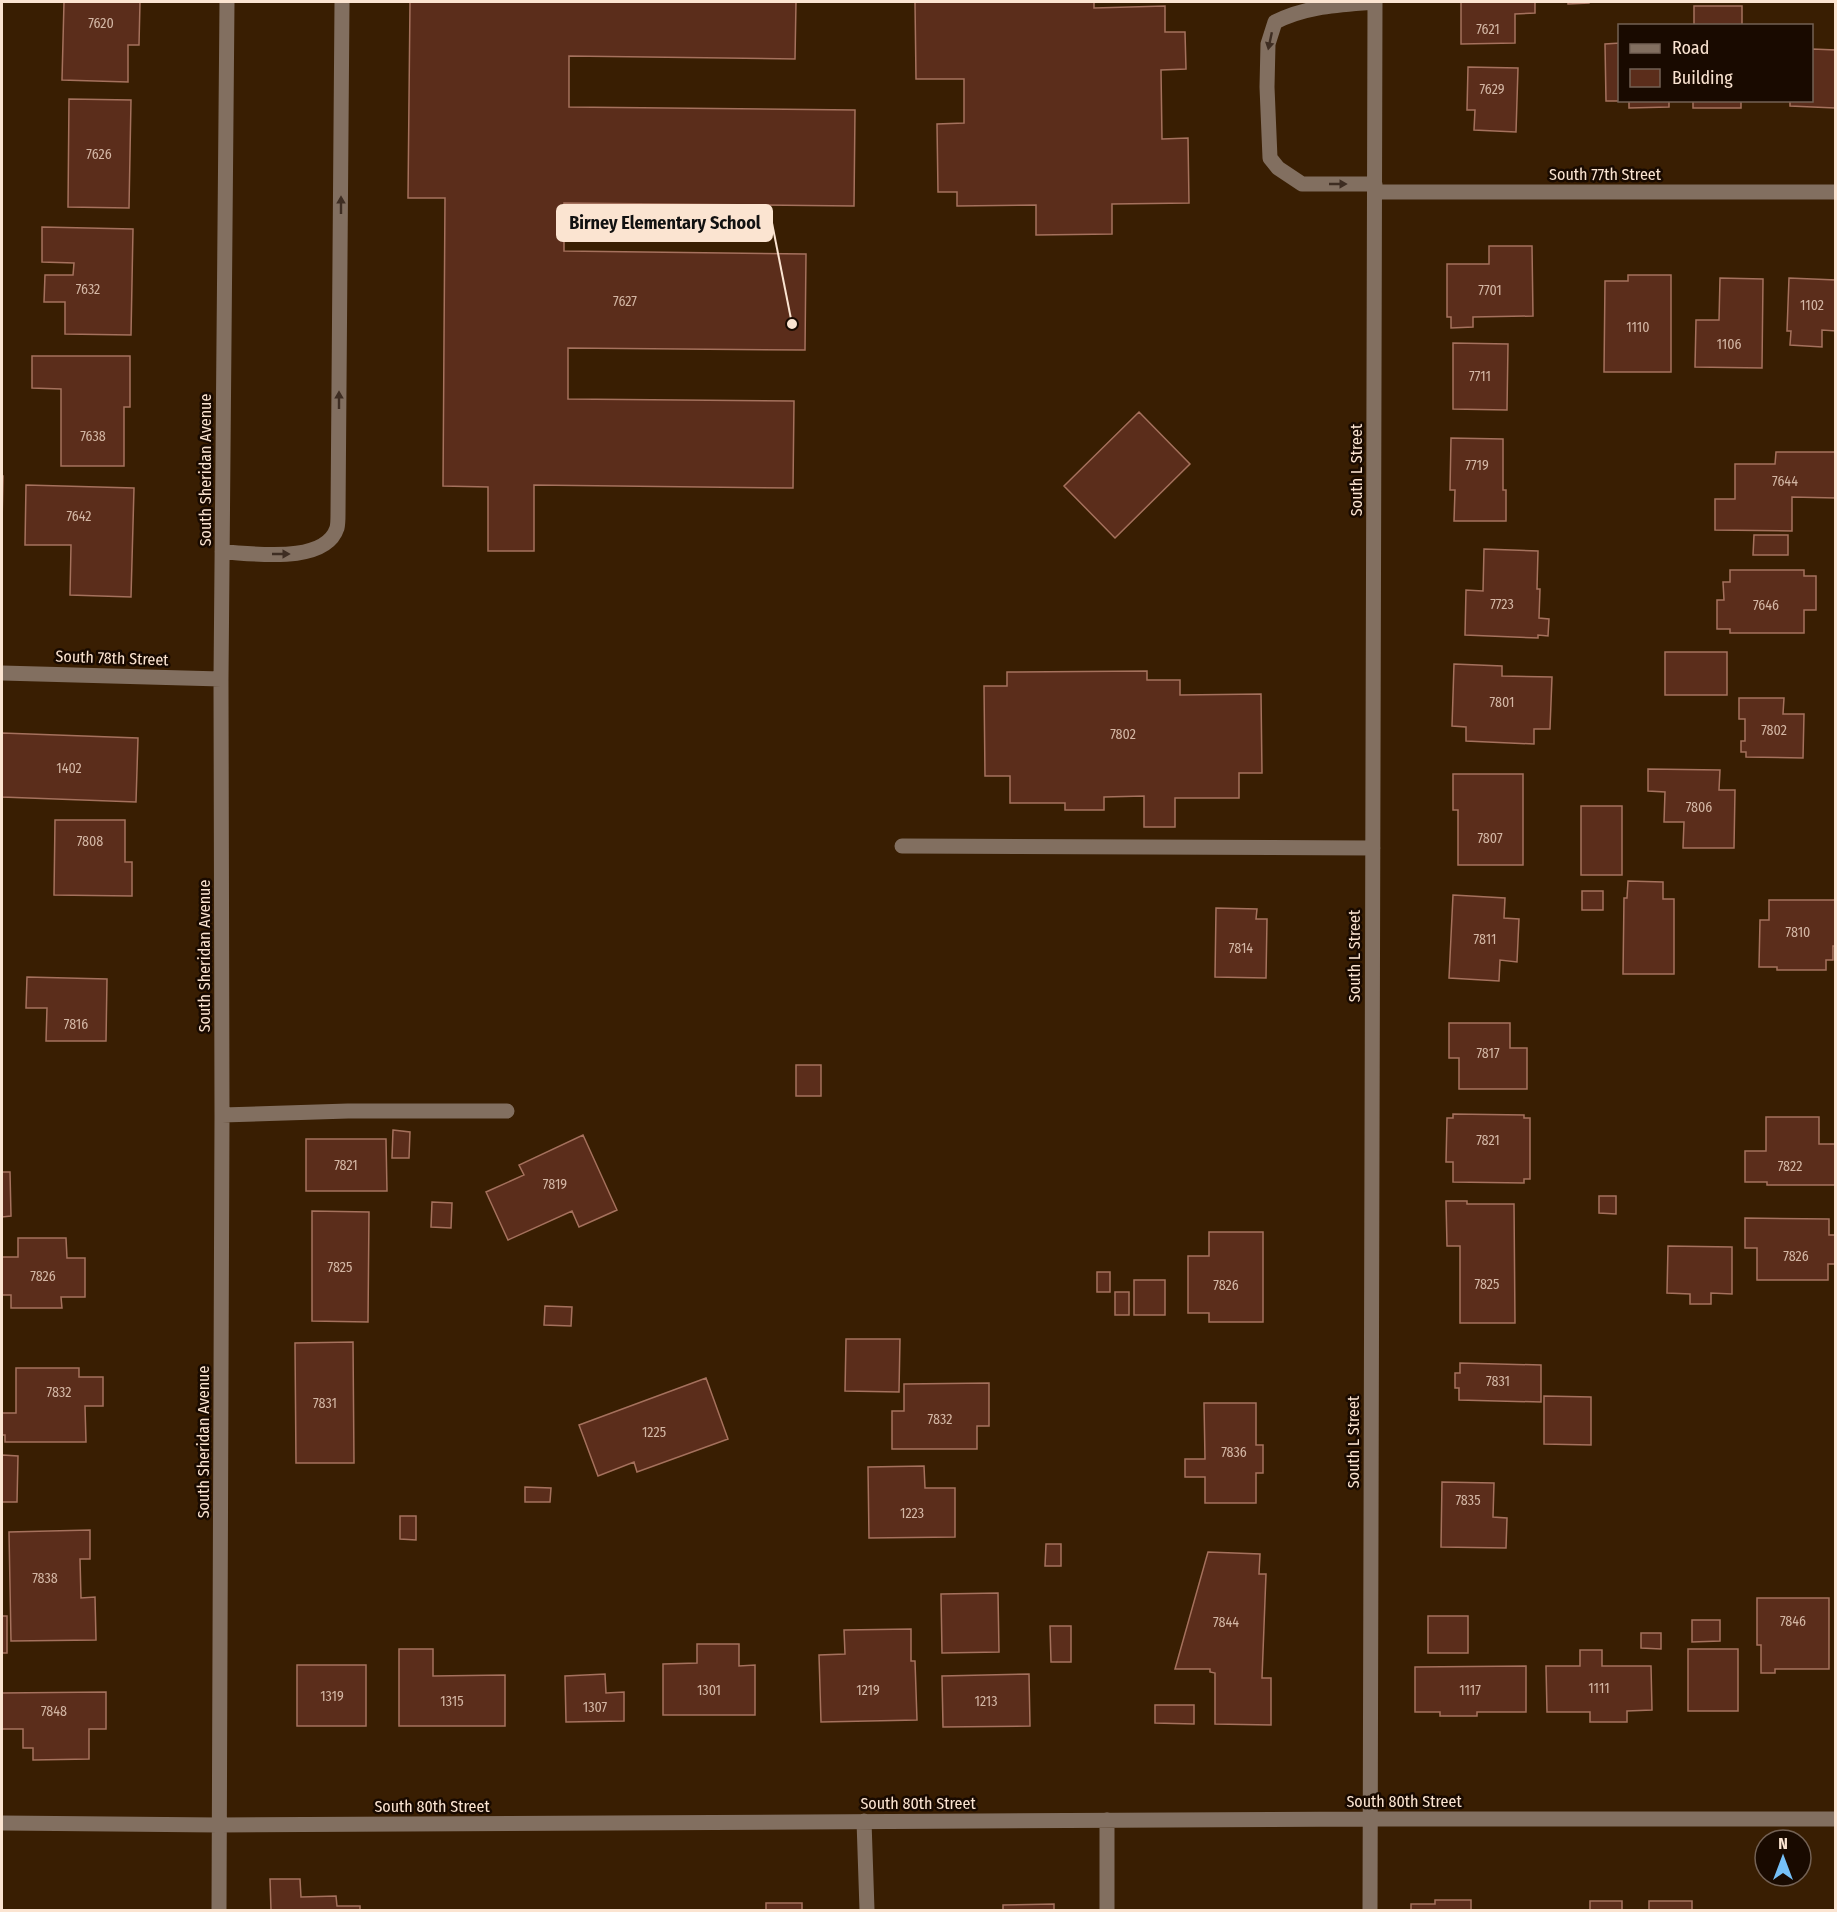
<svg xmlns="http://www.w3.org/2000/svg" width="1837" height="1912" font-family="'Fira Sans Condensed',sans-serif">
<rect width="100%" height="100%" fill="#391e02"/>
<path fill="#5b2d1b" stroke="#a5715d" stroke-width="1.5" d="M64 2H140L139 45H128V82L62 80Z
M410 2H796L795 59 569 56V107L855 110 854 206 564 203V251L806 254 805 350 568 348V399L794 401 793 488 534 485V551H488V487L443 486 445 198H408Z
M915 2H1094V8L1165 6V32H1185L1186 69 1161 70 1162 139 1188 138 1189 203 1112 204V234L1036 235V205L957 206V192H938L937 124 964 123V79H916Z
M1461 2H1535V13L1515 14V43L1461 44Z
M1568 2H1589V3L1568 4Z
M1694 6H1742V26H1694Z
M1620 43V100H1669V107L1629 108V101H1606L1605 44Z
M1812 49 1836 50 1835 108 1790 106V100H1812Z
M1468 67 1518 68 1516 132 1474 130 1475 110H1467Z
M69 99 131 100 129 208 68 207Z
M1693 100H1741V108H1693Z
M42 227 133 229 131 335 65 334V302H44L45 275H73L74 263 42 262Z
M1489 246H1532L1533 316 1473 317V327L1451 328V317H1447V264H1489Z
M1628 275H1671V372H1604L1605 281H1628Z
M1720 278 1763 279 1762 368 1695 367 1696 320H1719Z
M1789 278 1836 280V331L1822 330V347L1790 345 1791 331H1787Z
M1453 343 1508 344 1507 410 1453 409Z
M32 356H130V407H124V466H61V389L32 388Z
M1139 412 1190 464 1115 538 1064 486Z
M1451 438 1503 439V490H1506V521H1454L1455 490H1450Z
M1776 452H1836V498L1792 497V531L1715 530V499H1735V464H1775Z
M2 476H3L2 525Z
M26 485 134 488 131 597 70 595 71 545H25Z
M1754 535H1788V555H1753Z
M1484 549 1538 551 1537 589H1540L1539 618 1549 619 1548 636 1538 635V638L1465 635 1466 590 1483 591Z
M1730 570H1804V576H1816V610H1804V633H1730V629H1717V600H1724L1723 582H1730Z
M1665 652H1727V695H1665Z
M1454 664 1502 666V676L1552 677 1550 729H1534V744L1466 741V727L1452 726Z
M1147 671V680H1180V695L1261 694 1262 773H1239V798H1175V827H1144V796L1104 797V810H1065V803H1010V776H985L984 686H1007V672Z
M1739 698H1784L1783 714H1804L1803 758 1746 757V752H1741V741H1745V719H1739Z
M2 733 138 738 136 802 2 797Z
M1648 769 1720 770 1719 790H1735L1734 848H1683L1684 822H1664L1665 792 1648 791Z
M1453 774H1523V865H1458V810H1453Z
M1581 806H1622V875H1581Z
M55 820H125V862H132V896L54 895Z
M1628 881 1663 882V899H1674V974H1623L1624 898H1627Z
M1582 891H1603V910H1582Z
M1453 895 1505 898 1504 918 1519 919 1517 962 1500 960 1499 981 1449 978Z
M1769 900H1836V946H1833V960H1826V970H1777V967H1759L1760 920H1769Z
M1216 908 1257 909 1256 919H1267L1266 978 1215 977Z
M27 977 107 979 106 1041H46L47 1008H26Z
M1449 1023H1510V1048H1527V1089H1459V1058H1449Z
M796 1065H821V1096H796Z
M1453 1114 1524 1115V1118H1530V1179H1524V1183L1453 1182V1162H1446L1447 1118H1453Z
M1766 1117H1819V1144H1836V1185H1767V1182H1745V1151H1766Z
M393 1130 410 1132 409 1158H392Z
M583 1135 617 1210 579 1227 572 1211 508 1240 486 1192 524 1175 519 1165Z
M306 1139H386L387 1191H306Z
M2 1172H10L11 1216 2 1217Z
M1599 1196H1616V1214L1599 1213Z
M1446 1201H1467V1204H1514L1515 1323H1460V1246H1447Z
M432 1202 452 1203 451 1228 431 1227Z
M312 1211 369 1212 368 1322 312 1321Z
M1745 1218 1829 1219V1235H1836V1264H1828V1280H1757V1248H1745Z
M1209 1232H1263V1322H1209V1313H1188V1256H1209Z
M18 1238H66L67 1258H85V1297H61L62 1308H11V1295H2V1257H18Z
M1668 1246 1732 1247V1294L1711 1293V1304H1690V1294L1667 1293Z
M1097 1272H1110V1292H1097Z
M1134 1280H1165V1315H1134Z
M1115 1292H1129V1315H1115Z
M545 1306 572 1307 571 1326 544 1325Z
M846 1339H900L899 1392 845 1391Z
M353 1342 354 1463H296L295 1343Z
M1460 1363 1541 1365V1402L1459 1400V1388H1455V1373H1460Z
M16 1368H79V1377H103V1406H85L86 1442H5V1435H2V1413H16Z
M706 1378 728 1439 637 1472 634 1462 598 1476 579 1425Z
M989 1383V1426H977V1449H892V1411H904V1384Z
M1544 1396 1591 1397V1445L1544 1444Z
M1204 1403H1256V1445H1263V1473H1256V1503H1205V1477H1185V1459H1205Z
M2 1455 18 1456 17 1502H2Z
M924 1466 925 1488H955V1537L869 1538 868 1467Z
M1442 1482 1494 1483 1493 1517 1507 1518 1506 1548 1441 1547Z
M525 1487 551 1488 550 1502H525Z
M400 1516H416V1540L400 1539Z
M90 1530V1559H80L81 1598 95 1597 96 1640 11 1641 9 1532Z
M1046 1544H1061V1566H1045Z
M1208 1552 1260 1554 1259 1574H1266L1262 1678H1271V1725L1215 1724V1673L1210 1672V1669H1175Z
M998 1593 999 1652 942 1653 941 1594Z
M1757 1598H1829V1669H1775V1673H1761V1645H1757Z
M2 1616H7V1653H2Z
M1428 1616H1468V1653H1428Z
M1692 1620H1720V1641L1692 1642Z
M1050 1626H1071V1662H1051Z
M911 1629V1661H915L917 1720 821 1722 819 1655 845 1654 844 1630Z
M1641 1633H1661V1649L1641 1648Z
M697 1644H739V1666L755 1665V1715H663V1664L697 1663Z
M399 1649H433V1676L505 1675V1726H399Z
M1688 1649H1738V1711H1688Z
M1580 1650H1602V1666H1651L1652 1710 1627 1711V1722H1590V1712H1547L1546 1666H1580Z
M297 1665H366V1726H297Z
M1526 1666V1712H1477V1716H1440V1712H1415V1667Z
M605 1674 606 1693 624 1692V1721L566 1722 565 1676Z
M1029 1674 1030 1726 943 1727 942 1676Z
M106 1692V1729H89V1759L33 1760V1748H23V1729H2V1693Z
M1155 1705H1194V1724L1155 1723Z
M270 1879H300L301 1897 336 1896 337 1906H360V1910H271Z
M1435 1900H1471V1910H1411V1904H1435Z
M1590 1901H1622V1910H1590Z
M1649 1901H1692V1910H1649Z
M766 1903H802V1910H766Z
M1054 1904V1910H1003V1905Z"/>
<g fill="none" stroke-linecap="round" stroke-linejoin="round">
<path stroke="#826f60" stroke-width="15" d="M1374 2C1339 5 1306 6 1275 22L1268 44 1267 87 1270 158 1278 168 1302 184H1375
M1375 192H1836
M222 552C252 553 325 565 337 528 338 524 338 518 338 514L342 2
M2 673 221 679
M902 846 1373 848
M222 1115 348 1111H507
M1107 1820V1910
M864 1821 867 1910
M2 1823 219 1825 1370 1819H1836
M219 1910 222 1115 221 679 227 2
M1370 1910 1375 2"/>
</g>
<defs><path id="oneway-solid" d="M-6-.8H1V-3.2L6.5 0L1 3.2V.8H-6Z" transform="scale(1.5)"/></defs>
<g fill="#3e2d22">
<use href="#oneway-solid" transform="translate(1270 41) rotate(102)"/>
<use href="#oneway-solid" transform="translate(1338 184)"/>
<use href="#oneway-solid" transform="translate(341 205) rotate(-90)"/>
<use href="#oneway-solid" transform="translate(339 400) rotate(-90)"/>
<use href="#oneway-solid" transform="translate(281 554)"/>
</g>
<g text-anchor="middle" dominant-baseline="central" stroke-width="5" stroke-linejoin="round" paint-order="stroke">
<g font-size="14" fill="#d3b6a4">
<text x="101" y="23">7620</text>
<text x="1488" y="29">7621</text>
<text x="1492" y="89">7629</text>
<text x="99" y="154">7626</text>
<text x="88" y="289">7632</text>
<text x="1490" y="290">7701</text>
<text x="625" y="301">7627</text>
<text x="1812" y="305">1102</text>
<text x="1638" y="327">1110</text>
<text x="1729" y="344">1106</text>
<text x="1480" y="376">7711</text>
<text x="93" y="436">7638</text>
<text x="1477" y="465">7719</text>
<text x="1785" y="481">7644</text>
<text x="79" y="516">7642</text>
<text x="1502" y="604">7723</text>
<text x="1766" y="605">7646</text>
<text x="1502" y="702">7801</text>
<text x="1774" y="730">7802</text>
<text x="1123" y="734">7802</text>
<text x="69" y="768">1402</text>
<text x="1699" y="807">7806</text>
<text x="1490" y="838">7807</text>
<text x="90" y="841">7808</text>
<text x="1798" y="932">7810</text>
<text x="1485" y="939">7811</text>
<text x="1241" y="948">7814</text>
<text x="76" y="1024">7816</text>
<text x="1488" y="1053">7817</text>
<text x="1488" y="1140">7821</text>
<text x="346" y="1165">7821</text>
<text x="1790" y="1166">7822</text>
<text x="555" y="1184">7819</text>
<text x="1796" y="1256">7826</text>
<text x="340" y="1267">7825</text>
<text x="43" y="1276">7826</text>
<text x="1487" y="1284">7825</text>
<text x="1226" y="1285">7826</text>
<text x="1498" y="1381">7831</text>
<text x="59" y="1392">7832</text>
<text x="325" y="1403">7831</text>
<text x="940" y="1419">7832</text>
<text x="654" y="1432">1225</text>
<text x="1234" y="1452">7836</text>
<text x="1468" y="1500">7835</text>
<text x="912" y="1513">1223</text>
<text x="45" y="1578">7838</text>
<text x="1793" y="1621">7846</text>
<text x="1226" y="1622">7844</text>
<text x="1599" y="1688">1111</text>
<text x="709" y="1690">1301</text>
<text x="868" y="1690">1219</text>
<text x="1470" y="1690">1117</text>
<text x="332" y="1696">1319</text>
<text x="452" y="1701">1315</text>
<text x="986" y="1701">1213</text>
<text x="595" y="1707">1307</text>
<text x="54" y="1711">7848</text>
</g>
<g font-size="16" fill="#fbe4d1" stroke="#190a00">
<text x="1605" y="174">South 77th Street</text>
<text transform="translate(205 470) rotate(-90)">South Sheridan Avenue</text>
<text transform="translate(1356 470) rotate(-90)">South L Street</text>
<text transform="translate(112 658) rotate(2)">South 78th Street</text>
<text transform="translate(204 956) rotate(-90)">South Sheridan Avenue</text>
<text transform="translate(1354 956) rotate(-90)">South L Street</text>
<text transform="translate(203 1442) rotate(-90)">South Sheridan Avenue</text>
<text transform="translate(1353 1442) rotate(-90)">South L Street</text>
<text x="1404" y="1801">South 80th Street</text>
<text x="918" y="1803">South 80th Street</text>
<text x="432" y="1806">South 80th Street</text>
</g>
</g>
<path fill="none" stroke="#fbe4d1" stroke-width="2" d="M792 324L772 223"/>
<circle fill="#fbe4d1" stroke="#190a00" stroke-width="2" cx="792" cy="324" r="6"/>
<rect fill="#fbe4d1" stroke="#fbe4d1" stroke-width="2" x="557" y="205" width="215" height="36" rx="6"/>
<g font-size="18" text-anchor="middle" font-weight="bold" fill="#111">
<text x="665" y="229">Birney Elementary School</text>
</g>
<rect width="1837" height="1912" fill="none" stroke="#fbe4d1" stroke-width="6"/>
<rect x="1618" y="24" width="195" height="78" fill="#190a00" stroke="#736154" stroke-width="1.5"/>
<rect x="1630" y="44" width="30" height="9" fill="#826f60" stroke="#736154" stroke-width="1.5"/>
<text x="1672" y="54" font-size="18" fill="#fbe4d1">Road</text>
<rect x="1630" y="69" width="30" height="18" fill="#5b2d1b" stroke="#736154" stroke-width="1.5"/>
<text x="1672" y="84" font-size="18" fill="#fbe4d1">Building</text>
<g transform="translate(1783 1858)"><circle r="28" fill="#190a00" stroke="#736154" stroke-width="1.5"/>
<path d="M0-4.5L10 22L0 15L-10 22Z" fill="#76c0f7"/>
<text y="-9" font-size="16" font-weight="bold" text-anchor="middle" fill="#fbe4d1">N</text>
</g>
</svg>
